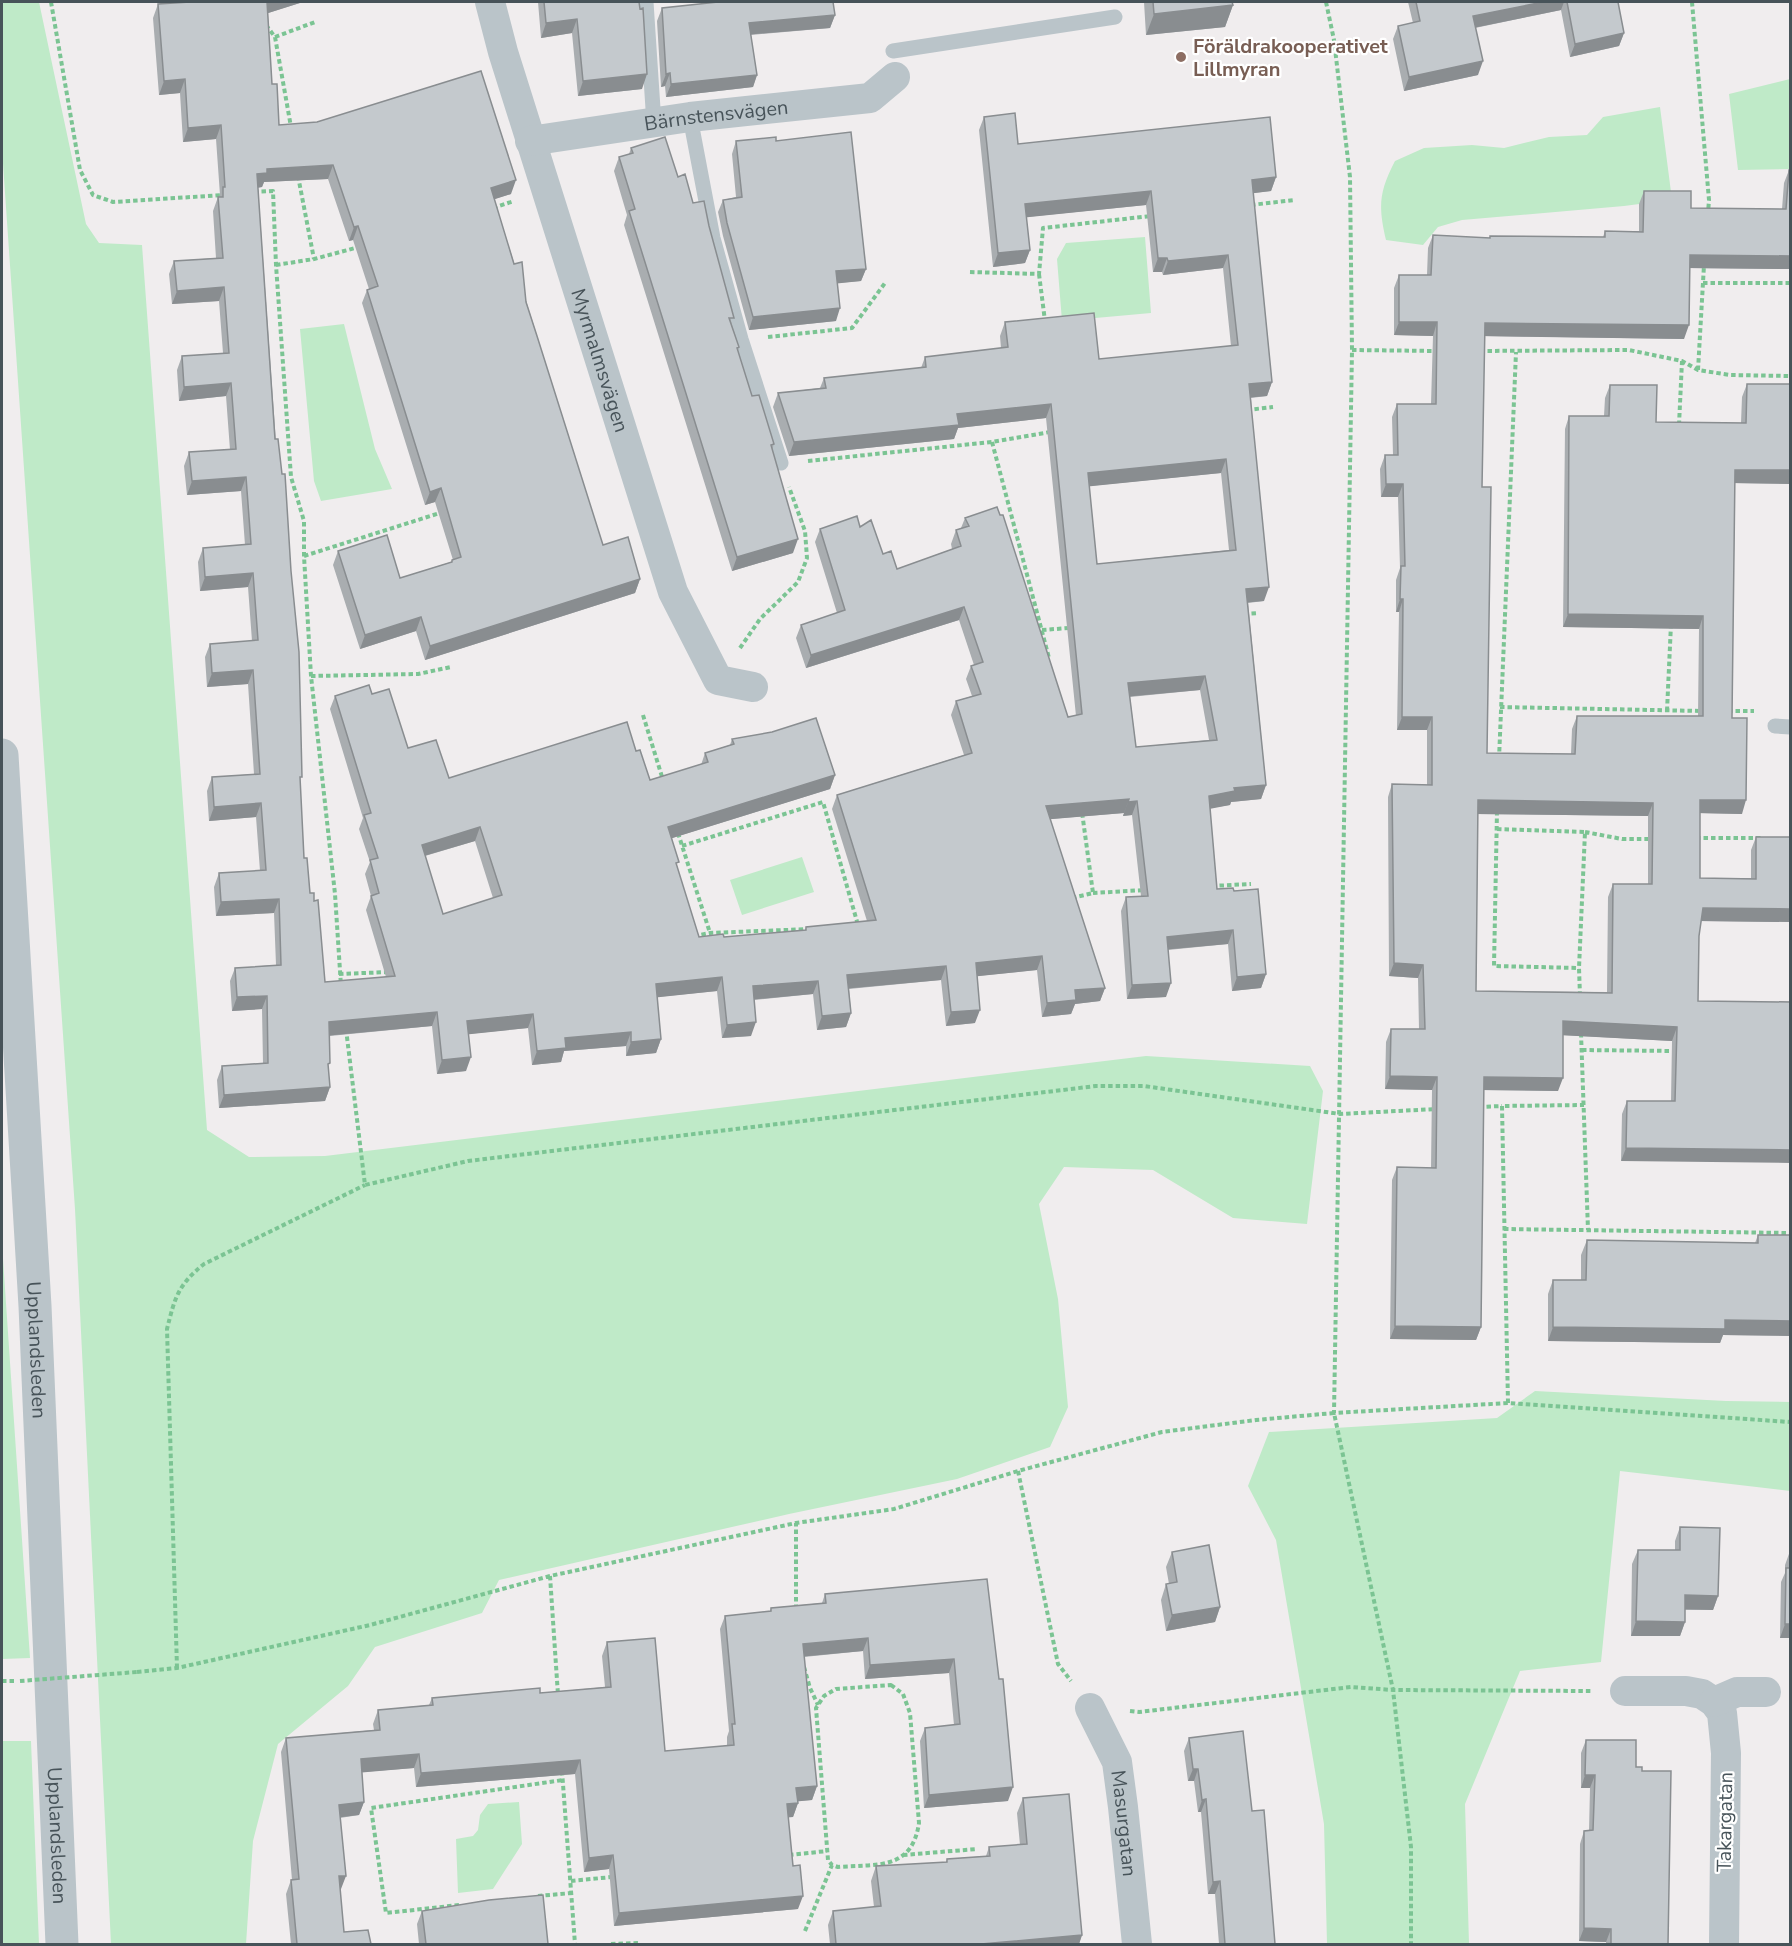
<svg xmlns="http://www.w3.org/2000/svg" width="1792" height="1946" font-family="'Nunito Sans',sans-serif">
<rect width="100%" height="100%" fill="#f0edee"/>
<path fill="#bfeac8" d="M2 2H39L86 224 99 243 142 245 207 1130 249 1157 325 1156 1146 1056 1310 1066 1323 1091 1307 1224 1233 1218 1153 1170 1064 1167 1039 1204 1058 1299 1068 1407 1050 1447 957 1479 789 1514 499 1580 482 1613 375 1647 348 1686 278 1744 253 1841 246 1944H111L75 1209 2 149Z
M1790 79V169L1738 170 1729 94Z
M1660 107 1671 192 1647 203 1624 206 1462 220 1438 227 1423 245 1386 240C1378 206 1379 192 1395 161L1424 148 1472 145 1504 148 1549 137 1587 135 1603 117Z
M1145 237 1151 313 1062 321 1057 259 1066 243Z
M344 324 375 449 392 489 321 501 314 481 300 329Z
M802 857 814 892 742 915 730 880Z
M2 1244 30 1658 2 1659Z
M1535 1391 1726 1401 1790 1402V1491L1620 1471 1601 1662 1520 1671 1465 1804 1469 1944H1327L1324 1824 1276 1540 1248 1486 1269 1432 1497 1418Z
M2 1741H31L39 1944H2Z
M519 1802 522 1844 493 1889 458 1893 456 1839 473 1836 478 1830 480 1815 488 1804Z"/>
<g fill="none" stroke-linecap="round" stroke-linejoin="round">
<path stroke="#7bc493" stroke-width="4" stroke-dasharray="4.5 3" stroke-linecap="butt" d="M51 2 80 170 93 195 113 202 223 195
M1326 2 1334 40 1350 177 1352 350 1334 1413 1508 1403 1790 1422
M1692 2 1709 200 1708 213
M266 25 275 37 291 127
M275 37 315 22
M298 176 314 259
M254 192 273 191 276 265 291 477 304 521V556L311 676 335 894 341 986
M1251 205 1294 200
M493 208 514 201
M276 265 314 259 359 247
M970 272 1039 274 1043 228 1151 216
M1039 274 1045 321
M1703 283H1790
M768 337 852 328 885 283
M1352 350 1437 351
M1480 351 1629 350 1682 361 1698 370 1730 375 1790 376
M1698 370 1704 265
M1247 410 1273 407
M1679 425 1682 361
M992 442 1049 658
M808 461 992 442 1050 432
M304 556 443 512
M1244 614 1258 613
M1042 630 1069 628
M740 648 760 619 798 582 807 558 805 531 789 487
M311 676 418 674 451 667
M1500 707 1703 711
M1667 711 1671 624
M1728 711H1754
M643 715 663 780
M1499 759 1516 352
M1497 811 1494 966 1579 968
M1497 829 1585 832 1579 968 1580 996
M1585 832 1622 839H1653
M678 833 710 933
M1696 838H1761
M682 846 823 802 858 925
M1212 886 1251 884
M1093 893 1145 890
M1072 898 1093 893 1082 812
M694 936 710 933 810 929
M339 974 390 972
M346 1029 365 1185 468 1161 1096 1086H1144L1340 1114 1436 1109
M1581 1033 1588 1230
M1582 1050 1674 1051
M1479 1107 1502 1106
M1504 1229 1790 1233
M1508 1403 1502 1106 1584 1105
M1018 1471 1058 1664 1071 1681
M550 1576 558 1695
M796 1609V1523
M804 1667 810 1688 818 1705
M177 1668 167 1329C175 1297 178 1285 204 1264L365 1185
M137 1672 177 1668 370 1625 550 1576 796 1523 894 1509 1018 1471 1162 1432 1256 1420 1334 1413 1393 1690 1411 1847V1944
M2 1681H16
M891 1685 903 1694 910 1713 919 1823C912 1871 876 1864 838 1867L832 1865 828 1860 816 1708 824 1696 836 1689Z
M1130 1711 1139 1712 1351 1687 1393 1690 1592 1691
M562 1771 575 1944
M789 1855 827 1851
M903 1855 977 1849
M571 1881 612 1877
M538 1896 572 1893
M459 1905 386 1913 371 1808 563 1780
M805 1931 832 1865
M611 1944 641 1943"/>
<path stroke="#bac4c9" stroke-width="15" d="M646 2 654 124
M893 51 1115 17
M690 117 713 238 741 339 781 463
M1775 726 1790 727"/>
<g stroke="#bac4c9" stroke-width="30">
<path id="s1" d="M490 2 503 52 673 592 718 680 753 687"/>
<path id="s2" d="M530 141 690 117 870 98 895 77"/>
<path d="M1625 1691H1686L1702 1694 1714 1702 1722 1713 1726 1753 1724 1944"/>
<path d="M1714 1702 1737 1692H1766"/>
<path id="s3" d="M1090 1708 1117 1762 1123 1807 1137 1944"/>
</g>
<path stroke="#bac4c9" stroke-width="33" id="s4" d="M2 755 35 1306 62 1944"/>
<path stroke="#7bc493" stroke-width="4" stroke-dasharray="4.5 3" stroke-linecap="butt" d="M20 1681 137 1672"/>
</g>
<path fill="#a9adb0" fill-rule="evenodd" d="M190 2H303L268 13 272 84 279 125 511 194 494 199 603 545 640 579 635 593 425 660 416 631 360 649 333 565 338 551 400 578 451 562 453 560 435 502 425 505 362 303 367 290 369 289 353 240 349 241 328 179 264 182 262 187 258 188 300 782 304 858 310 893 314 901 325 982 386 977 366 910 371 896 365 874 370 862 359 829 363 818 330 709 335 696 372 694 408 748 449 778 636 751 650 780 701 765 705 753 730 745 732 739 835 775 830 789 672 838 677 868 699 937H724L805 930 806 927 867 921 832 809 837 795 964 755 951 715 956 701 972 696 966 679 971 666 974 665 959 620 806 668 796 638 801 625 837 613 815 542 820 529 860 527 883 554 897 569 952 549 951 544 956 530 961 528 965 518 1068 717 1076 716 1046 418 958 428 954 439 789 456 773 407 778 393 820 388 824 378 921 368 925 357 1001 348 1000 336 1005 322 1099 359 1231 346 1223 268 1163 275 1162 272H1153L1146 205 1026 217 1030 250 1025 263 993 267 979 130 984 117 1018 144 1276 177 1271 191 1253 193 1272 382 1267 396 1251 398 1264 601 1248 603 1266 785 1261 799 1231 802 1230 805 1210 808 1217 889 1234 891 1266 974 1261 988 1232 991 1228 944 1168 950 1166 997 1127 999 1121 911 1126 897 1141 896 1132 815 1123 816 1124 813 1050 819 1105 988 1100 1001 1075 1004 1071 1014 1042 1017 1037 970 977 976 975 1023 946 1026 941 980 849 989 851 1013 846 1027 817 1030 813 994 754 1000 751 1036 722 1038 717 991 657 997 661 1039 656 1053 626 1056V1046L564 1051 561 1062 532 1065 528 1028 468 1034 466 1071 437 1074 432 1026 330 1036 328 1068 330 1087 325 1101 219 1108 217 1080 222 1066 263 1063 262 1009 232 1011 230 981 235 968 276 965 274 913 216 916 214 887 219 873 260 871 256 817 209 821 207 791 212 777 254 774 248 684 207 687 205 657 210 644 252 641 248 587 200 591 198 562 203 548 245 545 241 491 187 495 184 466 189 452 230 450 226 396 179 401 177 370 182 356 223 353 219 301 172 304 169 274 174 261 216 258 213 211 218 197H219L220 195 216 139 183 142 180 93 159 95 153 18 158 4ZM1221 473 1229 550 1097 564 1089 486ZM1200 690 1209 740 1136 747 1130 697ZM475 841 493 898 443 914 425 856Z
M538 2H639L642 89 578 96 572 33 541 38Z
M1144 2H1232L1233 5 1225 27 1146 35Z
M1408 2H1618L1624 33 1619 46 1570 57 1561 10 1475 28 1478 75 1404 91 1393 39 1398 26 1413 23Z
M662 8 835 15 830 28 751 35 757 75 753 87 666 97 665 86 661 87 657 21Z
M736 141H776L866 269 861 281 837 283 836 321 749 330 723 236 718 212 723 200 736 197 732 154Z
M631 148 678 177 693 203 709 226 732 325 739 347 738 351 752 396 774 444 772 450 793 553 732 571 624 225 627 215 614 171 619 157 629 154Z
M1789 170H1791V269L1690 268 1684 339 1484 336 1482 487 1487 753 1571 754 1572 729 1577 716H1698L1699 629 1563 627 1565 429 1569 416H1604L1605 398 1610 385 1656 422 1741 423 1742 397 1747 384H1791V484L1735 483 1732 718 1742 814 1700 813V878H1751V850L1756 837 1791 922 1701 921 1699 936 1698 1001 1791 1002 1621 1161 1622 1114 1627 1101H1671L1672 1041 1563 1035 1558 1091 1484 1090 1481 1327 1476 1340 1390 1339 1392 1180 1397 1167 1431 1168 1432 1090 1385 1089 1386 1042 1391 1029H1419L1418 978 1389 976 1388 797 1392 784 1427 785V730H1397L1399 612H1396V580L1400 568 1398 497H1381L1380 469 1385 455H1393L1392 417 1397 404H1431L1433 336 1394 335V288L1399 275H1427L1428 248 1433 235 1489 238 1603 237 1605 231H1639V204L1644 191 1691 208 1782 209 1784 183ZM1478 814 1648 816V884H1613L1608 897 1607 992 1476 991Z
M1758 1235H1791V1336L1723 1335 1720 1343 1548 1341V1294L1553 1280H1581V1255L1587 1240 1755 1243Z
M1680 1527 1718 1596 1713 1610H1685V1622L1680 1636H1631L1632 1564 1638 1550H1675V1541Z
M1790 1551 1791 1638H1780L1781 1582 1785 1573V1565Z
M1172 1552 1220 1607 1215 1622 1166 1631 1161 1600 1166 1584H1169L1166 1567Z
M987 1579 1008 1801 924 1808 920 1741 925 1728 954 1725 949 1673 865 1679 863 1651 804 1657 817 1786 812 1800 798 1801V1803L793 1817H788L798 1909 614 1926 609 1869 584 1872 575 1774 416 1787 414 1768 362 1772 364 1802 359 1815 340 1818 341 1889 340 1890 344 1932 371 1944H291L286 1894 291 1880H292L281 1752 286 1738 374 1730 373 1724 378 1710 429 1705 432 1698 540 1693 605 1687 602 1656 607 1642 665 1751 727 1746V1737L729 1731 720 1629 725 1616 770 1611 771 1608 822 1603 825 1594Z
M1189 1738 1252 1811 1275 1944H1219L1215 1894H1208L1201 1812H1198L1194 1781H1188L1184 1751Z
M1586 1740 1642 1771 1668 1944H1606V1942L1579 1941 1580 1844 1584 1831H1589L1590 1788H1581V1753Z
M1023 1798 1082 1935 1079 1944H830L828 1925 833 1911 874 1907 871 1881 876 1866 946 1862 947 1859 986 1856 989 1847 1020 1845 1017 1813Z
M422 1911 548 1944H419L417 1924Z"/>
<path fill="#898d90" d="M267 2H303L262 15Z
M1543 2H1564L1561 10 1468 29 1473 16Z
M1233 5 1225 27 1146 35 1154 14Z
M835 15 830 28 744 35 749 23Z
M577 19 572 33 541 38 546 23Z
M1624 33 1619 46 1570 57 1575 44Z
M1483 61 1478 75 1404 91 1409 77Z
M670 73 665 86 661 87 666 74Z
M647 74 642 89 578 96 583 81Z
M757 75 753 87 666 97 671 84Z
M185 79 180 93 159 95 164 81Z
M221 125 216 139 183 142 188 128Z
M333 165 328 179 264 182 262 187 252 188 257 174 267 169Z
M1276 177 1271 191 1247 194 1252 180Z
M516 180 511 194 486 202 491 188Z
M1151 191 1146 205 1020 218 1025 204Z
M358 226 353 240 349 241 354 227Z
M1030 250 1025 263 993 267 998 253Z
M1228 255 1223 268 1163 275 1168 261Z
M1690 255 1791 256V269L1685 268Z
M1158 258H1167L1162 272H1153Z
M866 269 861 281 832 284 836 271Z
M224 287 219 301 172 304 177 291Z
M840 308 836 321 749 330 753 317Z
M1399 322H1437L1433 336 1394 335Z
M1485 323 1689 325 1684 339 1480 336Z
M1272 382 1267 396 1244 398 1249 384Z
M231 383 226 396 179 401 184 387Z
M1051 404 1046 418 958 428 954 439 789 456 794 442 957 414Z
M1226 459 1221 473 1083 487 1088 473Z
M1735 470H1791V484L1730 483Z
M246 477 241 491 187 495 192 481Z
M1386 484H1403L1398 497H1381Z
M441 488 435 502 425 505 430 492Z
M798 539 793 553 732 571 737 557Z
M253 573 248 587 200 591 205 577Z
M640 579 635 593 425 660 430 646Z
M1269 587 1264 601 1241 603 1246 589Z
M1400 599H1403L1399 612H1396Z
M964 607 959 620 806 668 811 655Z
M1568 614 1703 616 1699 629 1563 627Z
M421 617 416 631 360 649 365 635Z
M253 670 248 684 207 687 212 673Z
M1205 676 1200 690 1123 697 1128 683Z
M1402 717H1432L1427 730H1397Z
M835 775 830 789 663 841 668 827Z
M1266 785 1261 799 1231 802 1230 805 1204 810 1209 796 1234 788Z
M1129 799 1124 813 1041 820 1046 806Z
M1478 800 1653 803 1648 816 1473 814Z
M1700 800H1746L1742 814 1695 813Z
M1137 801 1132 815 1123 816 1128 802Z
M261 803 256 817 209 821 214 807Z
M480 827 475 841 417 858 422 845Z
M279 899 274 913 216 916 221 902Z
M1703 908 1791 909V922L1698 921Z
M1233 930 1228 944 1161 950 1167 937Z
M1042 956 1037 970 970 977 976 963Z
M1394 963 1423 965 1418 978 1389 976Z
M946 966 941 980 842 989 847 975Z
M1266 974 1261 988 1232 991 1237 977Z
M722 977 717 991 651 998 656 984Z
M818 981 813 994 748 1000 753 986Z
M1171 983 1166 997 1127 999 1132 985Z
M1105 988 1100 1001 1075 1004 1071 1014 1042 1017 1047 1003 1075 990Z
M267 996 262 1009 232 1011 237 997Z
M980 1010 975 1023 946 1026 951 1012Z
M437 1012 432 1026 324 1036 329 1022Z
M851 1013 846 1027 817 1030 822 1016Z
M533 1014 528 1028 462 1035 467 1021Z
M1563 1021 1677 1027 1672 1041 1558 1035Z
M756 1022 751 1036 722 1038 727 1025Z
M631 1032 626 1046 564 1051 561 1062 532 1065 537 1051 565 1038Z
M661 1039 656 1053 626 1056 631 1042Z
M471 1057 466 1071 437 1074 442 1060Z
M1390 1076 1437 1077 1432 1090 1385 1089Z
M1484 1077 1563 1078 1558 1091 1479 1090Z
M330 1087 325 1101 219 1108 224 1095Z
M1626 1148 1791 1150V1163L1621 1161Z
M1725 1320 1791 1321V1336L1723 1335 1720 1343 1548 1341 1553 1327Z
M1395 1326 1481 1327 1476 1340 1390 1339Z
M1685 1595 1718 1596 1713 1610 1680 1609Z
M1220 1607 1215 1622 1166 1631 1172 1615Z
M1636 1621 1685 1622 1680 1636H1631Z
M1785 1624H1791V1638H1780Z
M868 1638 863 1651 798 1657 803 1644Z
M954 1659 949 1673 865 1679 870 1665Z
M419 1754 414 1768 356 1773 361 1759Z
M580 1760 575 1774 416 1787 421 1773Z
M1193 1769H1198L1194 1781H1188Z
M1585 1775H1595L1590 1788H1581Z
M817 1786 812 1800 791 1802 796 1788Z
M1013 1787 1008 1801 924 1808 929 1795Z
M1206 1799 1201 1812H1198L1202 1800Z
M364 1802 359 1815 334 1818 339 1805Z
M798 1803 793 1817 782 1818 787 1804Z
M613 1855 609 1869 584 1872 589 1858Z
M339 1876H346L341 1889 334 1890Z
M1220 1881 1215 1894H1208L1213 1882Z
M803 1896 798 1909 614 1926 619 1913Z
M1584 1928 1611 1929 1606 1942 1579 1941Z
M1082 1935 1079 1944H981Z"/>
<path fill="#c4c9cd" stroke="#898d90" stroke-width="1.5" fill-rule="evenodd" d="M190 2H267L272 84H277L279 125 317 122 481 71 516 180 491 188 514 264 522 262 526 302 537 336 603 545 628 537 640 579 430 646 421 617 365 635 338 551 387 535 400 578 452 562V560L461 557 441 488 430 492 367 290 378 286 358 226 354 227 333 165 267 169V173L257 174 275 439H278L282 474H285L291 571 299 652 302 777H300L304 858H307L310 893H314V901L318 900 325 982 395 976 371 896 379 893 370 860 378 858 364 815 371 813 335 696 369 685 372 694 389 689 408 748 436 740 449 778 627 722 636 751 640 750 650 780 708 762 705 753 734 744 732 739 772 732 816 718 835 775 668 827 679 862 676 863 699 937 723 934 724 937 806 930V927L876 920 837 795 972 753 956 701 981 694 971 666 983 662 964 607 811 655 801 625 845 610 820 529 857 516 860 527 871 520 883 554 891 551 897 569 961 546 956 530 969 526 965 518 997 507 1000 515H1003L1068 717 1082 714 1051 404 957 414 959 425 794 442 778 393 826 388 824 378 926 367 925 357 1008 347 1005 322 1094 313 1099 359 1238 345 1228 255 1168 261 1167 258H1158L1151 191 1025 204 1030 250 998 253 984 117 1015 113 1018 144 1270 117 1276 177 1252 180 1272 382 1249 384 1269 587 1246 589 1266 785 1234 788 1235 791 1209 796 1217 889 1233 888 1234 891 1258 889 1266 974 1237 977 1233 930 1167 937 1171 983 1132 985 1126 897 1148 896 1137 801 1128 802 1129 799 1046 806 1105 988 1075 990 1076 1000 1047 1003 1042 956 976 963 980 1010 951 1012 946 966 847 975 851 1013 822 1016 818 981 753 986 756 1022 727 1025 722 977 656 984 661 1039 631 1042V1032L565 1038 566 1048 537 1051 533 1014 467 1021 471 1057 442 1060 437 1012 329 1022 330 1063 328 1064 330 1087 224 1095 222 1066 268 1063 267 996 237 997 235 968 281 965 279 899 221 902 219 873 266 870 261 803 214 807 212 777 260 774 253 670 212 673 210 644 258 640 253 573 205 577 203 548 251 544 246 477 192 481 189 452 236 449 231 383 184 387 182 356 229 353 224 287 177 291 174 261 223 258 218 197H223V187H225L221 125 188 128 185 79 164 81 158 4ZM1226 459 1236 550 1097 564 1088 473ZM1205 676 1217 740 1136 747 1128 683ZM480 827 502 895 443 914 422 845Z
M544 2H639L640 9 643 8 647 74 583 81 577 19 546 23Z
M718 2H833L835 15 749 23 757 75 671 84 670 73 666 74 662 8Z
M1153 2H1232L1233 5 1154 14Z
M1416 2H1543L1473 16 1483 61 1409 77 1398 26 1420 21Z
M1567 2H1618L1624 33 1575 44Z
M851 132 866 269 836 271 840 308 753 317 727 223 723 200 742 197 736 141 776 137V141Z
M665 137 678 177 685 174 693 203 704 201 709 226 734 318H729L739 347 737 348 752 396 759 395 774 444 771 445 798 539 737 557 629 211 635 209 619 157 633 153 631 148Z
M1789 170H1791V256L1690 255 1689 325 1485 323 1482 487H1491L1487 753 1575 754 1577 716H1703V616L1568 614 1569 416H1609L1610 385H1657L1656 422 1746 423 1747 384H1791V470H1735L1732 718H1747L1746 800H1700V878L1756 879V837H1791V909L1703 908 1699 936 1698 1001 1791 1002V1150L1626 1148 1627 1101H1675L1677 1027 1563 1021V1078L1484 1077 1481 1327 1395 1326 1397 1167 1436 1168 1437 1077 1390 1076 1391 1029H1425L1423 965 1394 963 1392 784 1432 785V717H1402L1403 599H1400L1401 566H1405L1403 484H1386L1385 455H1398L1397 404H1436L1437 322H1399V275H1431L1433 235 1490 238V236L1605 237V231L1643 232 1644 191H1691V208L1786 209ZM1478 800 1653 803 1652 884H1613L1612 993 1476 991Z
M1758 1235H1791V1321L1725 1320V1329L1553 1327V1280H1586L1587 1240 1758 1243Z
M1680 1527 1720 1528 1718 1596 1685 1595V1622L1636 1621 1638 1550H1680Z
M1209 1545 1220 1607 1172 1615 1166 1584 1177 1582 1172 1552Z
M1790 1551 1791 1624H1785L1786 1568H1790Z
M987 1579 999 1679H1003L1013 1787 929 1795 925 1728 960 1724 954 1659 870 1665 868 1638 803 1644 817 1786 796 1788 798 1803 787 1804 793 1866 800 1865 803 1896 619 1913 613 1855 589 1858 580 1760 421 1773 419 1754 361 1759 364 1802 339 1805 346 1876H339L344 1932 368 1930 371 1944H297L291 1880 299 1879 286 1738 380 1730 378 1710 433 1705 432 1698 540 1688V1693L611 1687 607 1642 655 1638 665 1751 734 1745 732 1724H735L725 1616 771 1611V1608L826 1603 825 1594Z
M1243 1731 1252 1811 1264 1810 1275 1944H1225L1220 1881 1213 1882 1206 1799 1202 1800 1198 1769H1193L1189 1738Z
M1586 1740H1636V1767H1642V1771H1671L1668 1944H1611V1929L1584 1928V1831L1593 1830 1595 1775H1585Z
M1069 1794 1082 1935 981 1944H836L833 1911 881 1906 876 1866 947 1862V1859L990 1856 989 1847 1027 1844 1023 1798Z
M543 1895 548 1944H426L422 1911 489 1900Z"/>
<circle fill="#8d6e63" stroke="#fff" stroke-width="2" cx="1181" cy="57" r="6"/>
<g text-anchor="middle" dominant-baseline="central" stroke-width="4.5" stroke-linejoin="round" paint-order="stroke">
<g font-size="20" font-weight="bold" fill="#785e54" stroke="#fff" text-anchor="start">
<text x="1193" y="46">Föräldrakooperativet<tspan x="1193" dy="23">Lillmyran</tspan></text>
</g>
<g font-size="20" fill="#475359" stroke="#fff">
<text stroke="none"><textPath href="#s2" startOffset="188">Bärnstensvägen</textPath></text>
<text stroke="none"><textPath href="#s1" startOffset="375">Myrmalmsvägen</textPath></text>
<text stroke="none"><textPath href="#s4" startOffset="596">Upplandsleden</textPath></text>
<text transform="translate(1725 1822) rotate(-89)">Takargatan</text>
<text stroke="none"><textPath href="#s3" startOffset="122">Masurgatan</textPath></text>
<text stroke="none"><textPath href="#s4" startOffset="1082">Upplandsleden</textPath></text>
</g>
</g>
<rect width="1792" height="1946" fill="none" stroke="#475359" stroke-width="6"/>
</svg>
